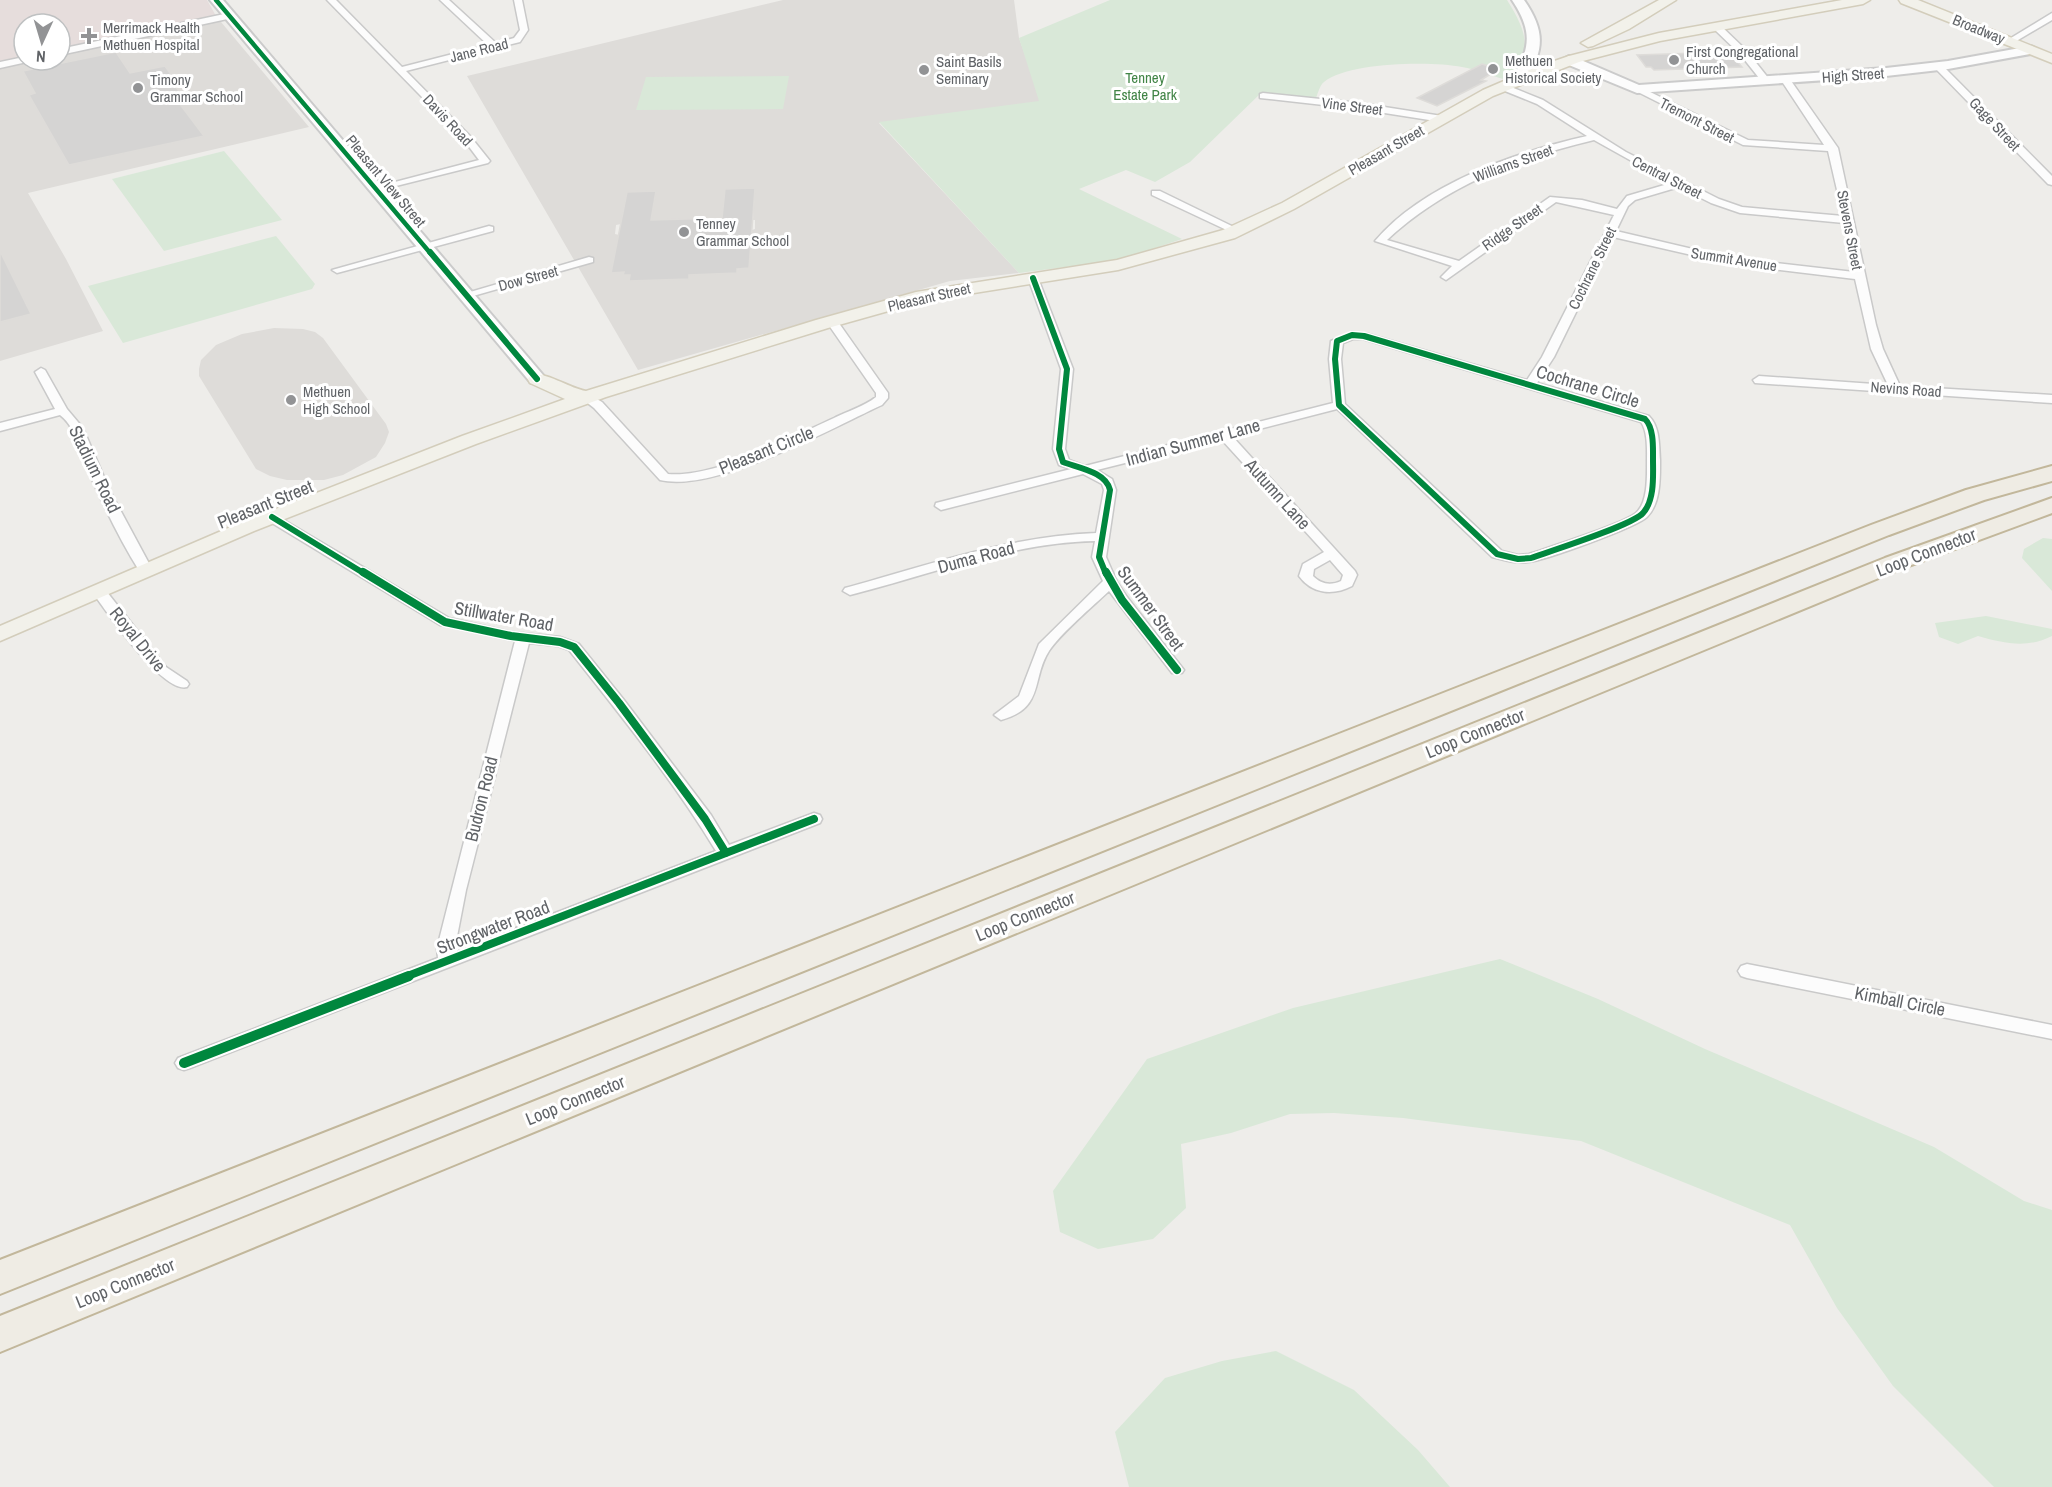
<svg xmlns="http://www.w3.org/2000/svg" width="2052" height="1487" font-family="'Archivo Narrow',sans-serif">
<rect width="100%" height="100%" fill="#eeedea"/>
<path fill="#dedcd9" fill-rule="evenodd" d="M783 0H1014L1019 38 1042 102 879 123 1019 273 950 281 638 370 467 76ZM755 188 753 220H755V229L752 230 749 268 689 275 688 279 629 281 630 275 623 274 624 272 612 273 619 235 615 234 616 225 621 224 627 192 656 191 651 220 722 218 725 189Z
M216 16 309 127 28 193 66 259 103 331 0 361V61L24 56V60H60V48Z
M274 328 303 329 315 332 323 338 386 424 389 432 385 443 376 457 343 475 324 480H287L270 476 256 469 199 376V369L201 360 216 345 242 334Z"/>
<path fill="#e6dddc" d="M0 0H207L216 16 60 48V24H24V56L0 61Z"/>
<path fill="#d9e8d8" d="M1110 0H1507C1526 30 1537 57 1503 79 1490 75 1476 69 1462 67 1431 61 1349 62 1324 82 1320 85 1318 93 1316 98L1261 93 1190 162 1155 182 1126 170 1079 189 1182 239 1119 260 1019 273 879 122 1039 101 1019 38Z
M789 76 783 109 636 110 646 77Z
M224 151 282 220 164 251 112 179Z
M276 236 315 284 312 289 123 343 88 286Z
M2043 538 2052 539V591L2022 558 2024 549Z
M1986 616 2052 629V636C2027 649 2003 643 1978 636L1958 644 1939 637 1935 623Z
M1500 959 1598 999 1705 1049 1934 1147 2024 1201 2052 1210V1487H1994L1893 1386 1837 1308 1790 1225 1581 1141 1403 1118 1334 1113 1290 1114 1231 1133 1181 1144 1186 1208 1153 1239 1098 1249 1060 1232 1053 1191 1147 1059 1293 1008Z
M1276 1351 1354 1390 1418 1450 1450 1487H1129L1115 1432 1165 1378 1222 1361Z"/>
<path fill="#d5d4d3" stroke="#dedcd9" stroke-width="1.5" d="M116 52 130 73 165 66 180 87H176L184 98 176 99 204 136 69 165 29 95 35 93 23 71Z
M1729 52 1742 67 1654 70 1651 67H1646L1637 55Z
M1482 64 1499 69 1481 80 1486 81 1437 106 1417 98Z
M755 188 749 268 737 269V273L689 275V279L629 281 630 275H623L624 272 611 273 627 192 656 191 651 220 722 218 725 189Z
M0 251 31 314 0 322Z"/>
<g fill="none" stroke-linecap="round" stroke-linejoin="round">
<defs>
<path id="street" d="M327 0H336L402 67 488 45 440 0H449L496 43 514 38 520 30 514 0H522L528 30 520 42 406 71 470 136 490 161 488 163 372 192V188L479 160 464 140Z
M229 13 232 14V18L60 55V49Z
M2052 13V20L2013 43 2006 41Z
M1715 26H1721L1746 50 1769 79V83H1763L1740 54 1715 30Z
M24 57V60H28L27 62 0 68V62Z
M1935 64H1941L2052 176V185L2048 184 1935 68Z
M1786 77 1789 78 1838 148 1876 325 1883 349 1900 386 2052 395V403L1755 383 1753 380 1759 376 1888 385 1871 349 1855 279 1731 264 1613 237 1554 357 1537 383 1649 416C1660 427 1659 445 1660 460 1660 477 1661 503 1647 517 1637 527 1544 561 1528 562 1516 564 1504 560 1492 557L1337 409 1232 436 1355 571 1357 575 1352 586C1333 596 1312 594 1299 576L1303 564 1324 552 1221 439 1097 470 1112 479 1116 490 1106 557 1117 582 1127 597 1184 670 1182 673H1172L1109 591C1093 606 1060 634 1049 651 1031 679 1045 708 1001 720L994 715 1019 696 1039 644 1103 581 1092 557 1095 541C1010 543 932 574 850 595L843 591 845 588C928 565 1010 536 1096 533L1104 490 1102 484 1083 474 941 510 935 506 936 503 1071 469 1059 465 1053 449 1061 369 1028 278 1029 276 1033 275 1038 278 1073 369 1065 449 1069 460 1085 466 1333 403 1329 359 1331 341 1352 332 1368 334 1527 380 1542 357 1614 215 1556 202 1446 280 1441 277 1452 266 1375 241C1423 184 1516 152 1587 136L1537 104 1500 89V85H1506L1543 100 1626 152 1719 199 1742 207 1843 216 1828 151 1743 145 1632 89 1640 87 1748 140 1824 145 1781 80ZM1594 140 1671 183 1627 196 1617 209 1582 200 1550 197 1459 261 1387 240C1445 186 1518 158 1594 140ZM1679 187 1711 203 1740 213 1844 223 1854 272 1731 258 1616 231 1628 206 1635 200ZM1353 339H1363L1641 422C1648 432 1647 450 1647 462 1647 476 1648 501 1637 512 1627 523 1549 547 1529 554L1518 555 1502 551 1345 404 1341 359 1343 343ZM1330 560 1343 575 1341 581C1330 586 1321 584 1313 576L1314 569Z
M1263 93 1359 103 1442 116 1447 119 1442 122 1359 109 1260 98V94Z
M1152 191H1160L1242 231 1233 233 1152 195Z
M489 226 493 227V231L337 273 332 270Z
M589 257 593 258V262L466 298 460 295Z
M832 318 836 319 888 393V398L882 405C830 429 715 493 660 480L594 408 580 397 586 393 602 402 668 474C716 478 790 438 834 418 848 411 865 406 876 397V393L826 321Z
M41 368 45 370 67 409 83 428 110 491 152 569 150 572H140C121 542 105 509 91 477 82 457 78 429 60 415L0 431V423L55 409 35 372Z
M272 513 449 618 511 632 560 637 579 644 624 700 711 815 729 845 814 813 820 815 822 819 820 823 190 1068 184 1070 178 1068 175 1063 178 1058 438 958 437 948 515 641 440 625 267 520 265 517ZM529 643 558 646 569 650C620 715 673 780 716 851L454 952 466 890Z
M98 586 103 587 166 667 187 681 189 684 187 687C163 694 105 610 91 590Z
M1747 964 2052 1025V1039L1747 978 1741 976 1738 971 1741 966Z"/>
<path id="secondary" d="M210 0H223L543 375 546 379 543 383H531Z
M1512 0H1524C1545 30 1545 50 1525 81L1520 82 1513 78C1531 47 1532 30 1512 0Z
M2031 46 2038 50 2036 53 1948 69 1886 76 1637 93 1564 63 1562 60 1569 56 1574 57 1639 85 1886 68 1948 61Z"/>
<path id="primary" d="M1659 0H1676L1629 29 1593 46 1588 47 1581 43Z
M1842 0H1870L1863 4 1660 41 1579 62 1493 96 1294 209 1235 238 1118 270 924 301 828 328 606 397 476 444 254 531 0 641V626L240 523 462 436 565 399 530 383 528 379 530 375C546 371 569 388 586 391L816 320 916 292 1117 260 1223 230 1282 203 1483 90 1534 68 1569 56 1659 33Z
M1899 0H1918L2052 54V63L1901 3Z"/>
<path id="highway" d="M2052 466V481L1984 500 1889 535 0 1294V1260L1871 525 1966 490Z
M2052 498V513L1903 568 0 1352V1316L1885 558Z"/>
</defs>
<use href="#street" stroke="#c9c9c9" stroke-width="3"/>
<use href="#secondary" stroke="#cbcbcb" stroke-width="4"/>
<use href="#primary" stroke="#d3cdbb" stroke-width="3"/>
<use href="#highway" stroke="#c2b79b" stroke-width="4"/>
<use href="#street" fill="#fcfcfc" fill-rule="evenodd"/>
<use href="#secondary" fill="#fcfcfc" fill-rule="evenodd"/>
<use href="#primary" fill="#f2f1ea" fill-rule="evenodd"/>
<use href="#highway" fill="#efece4" fill-rule="evenodd"/>
<defs>
<path id="cycleway-far3" d="M216 0 431 254"/>
<path id="cycleway-far2" d="M430 252 537 379
M1033 278 1067 369 1059 449 1063 462C1079 468 1106 472 1110 490L1099 557 1106 574
M1352 335 1364 336 1645 419C1654 428 1653 447 1653 459 1653 475 1655 500 1643 513 1633 525 1551 551 1531 558L1518 559 1497 554 1339 405 1335 359 1337 341Z
M272 517 365 574"/>
<path id="cycleway-far1" d="M363 572 445 622 511 636 560 642 574 647 619 703 705 819 726 853
M1106 572 1122 600 1177 670
M405 977 814 819"/>
<path id="cycleway" d="M184 1063 409 976"/>
</defs>
<use href="#cycleway-far3" stroke="#fff" stroke-width="7"/>
<use href="#cycleway-far2" stroke="#fff" stroke-width="9"/>
<use href="#cycleway-far1" stroke="#fff" stroke-width="11"/>
<use href="#cycleway" stroke="#fff" stroke-width="14"/>
<use href="#cycleway-far3" stroke="#00873e" stroke-width="4.5"/>
<use href="#cycleway-far2" stroke="#00873e" stroke-width="6"/>
<use href="#cycleway-far1" stroke="#00873e" stroke-width="8"/>
<use href="#cycleway" stroke="#00873e" stroke-width="10"/>
</g>
<g fill="#929395" stroke="#fff" stroke-width="2">
<path d="M86 27h6v6h6v6h-6v6h-6v-6h-6v-6h6z"/>
<circle cx="1674" cy="60" r="6"/>
<circle cx="1493" cy="69" r="6"/>
<circle cx="924" cy="70" r="6"/>
<circle cx="138" cy="88" r="6"/>
<circle cx="684" cy="232" r="6"/>
<circle cx="291" cy="400" r="6"/>
</g>
<g text-anchor="middle" dominant-baseline="central" stroke-width="6" stroke-linejoin="round" paint-order="stroke">
<g font-size="15" fill="#606367" stroke="#fff" text-anchor="start">
<text x="103" y="27">Merrimack Health<tspan x="103" dy="17">Methuen Hospital</tspan></text>
<text x="1686" y="51">First Congregational<tspan x="1686" dy="17">Church</tspan></text>
<text x="1505" y="60">Methuen<tspan x="1505" dy="17">Historical Society</tspan></text>
<text x="936" y="61">Saint Basils<tspan x="936" dy="17">Seminary</tspan></text>
<text x="150" y="79">Timony<tspan x="150" dy="17">Grammar School</tspan></text>
<text x="696" y="223">Tenney<tspan x="696" dy="17">Grammar School</tspan></text>
<text x="303" y="391">Methuen<tspan x="303" dy="17">High School</tspan></text>
</g>
<g font-size="15" fill="#606367" stroke="#fff">
<text transform="translate(1979 29) rotate(22)">Broadway</text>
<text transform="translate(479 50) rotate(-14)">Jane Road</text>
<text transform="translate(1853 75) rotate(-4)">High Street</text>
<text transform="translate(1352 106) rotate(7)">Vine Street</text>
<text transform="translate(448 120) rotate(47)">Davis Road</text>
<text transform="translate(1697 120) rotate(27)">Tremont Street</text>
<text transform="translate(1995 124) rotate(47)">Gage Street</text>
<text transform="translate(1386 150) rotate(-30)">Pleasant Street</text>
<text transform="translate(1513 163) rotate(-20)">Williams Street</text>
<text transform="translate(1667 177) rotate(27)">Central Street</text>
<text transform="translate(386 181) rotate(50)">Pleasant View Street</text>
<text transform="translate(1512 227) rotate(-35)">Ridge Street</text>
<text transform="translate(1850 230) rotate(79)">Stevens Street</text>
<text transform="translate(1734 259) rotate(9)">Summit Avenue</text>
<text transform="translate(1592 268) rotate(-64)">Cochrane Street</text>
<text transform="translate(528 278) rotate(-15)">Dow Street</text>
<text transform="translate(929 297) rotate(-13)">Pleasant Street</text>
<text transform="translate(1906 389) rotate(4)">Nevins Road</text>
</g>
<g font-size="15" fill="#418446" stroke="#fff">
<text x="1145" y="77">Tenney<tspan x="1145" dy="17">Estate Park</tspan></text>
</g>
<g font-size="18" fill="#606367" stroke="#fff">
<text transform="translate(1588 386) rotate(17)">Cochrane Circle</text>
<text transform="translate(1193 442) rotate(-15)">Indian Summer Lane</text>
<text transform="translate(766 450) rotate(-22)">Pleasant Circle</text>
<text transform="translate(95 469) rotate(64)">Stadium Road</text>
<text transform="translate(1278 494) rotate(48)">Autumn Lane</text>
<text transform="translate(265 504) rotate(-22)">Pleasant Street</text>
<text transform="translate(1926 552) rotate(-21)">Loop Connector</text>
<text transform="translate(976 557) rotate(-15)">Duma Road</text>
<text transform="translate(1151 608) rotate(54)">Summer Street</text>
<text transform="translate(504 616) rotate(10)">Stillwater Road</text>
<text transform="translate(138 639) rotate(51)">Royal Drive</text>
<text transform="translate(1475 733) rotate(-22)">Loop Connector</text>
<text transform="translate(481 799) rotate(-76)">Budron Road</text>
<text transform="translate(1025 916) rotate(-22)">Loop Connector</text>
<text transform="translate(493 927) rotate(-21)">Strongwater Road</text>
<text transform="translate(1900 1001) rotate(11)">Kimball Circle</text>
<text transform="translate(575 1100) rotate(-22)">Loop Connector</text>
<text transform="translate(125 1283) rotate(-22)">Loop Connector</text>
</g>
</g>
<g transform="translate(42 42) rotate(184)"><circle r="28" fill="#ffffff" stroke="#bfc1c2" stroke-width="1.5"/>
<path d="M0-4.5L10 22L0 15L-10 22Z" fill="#929395"/>
<text y="-9" font-size="16" font-weight="bold" text-anchor="middle" fill="#606367">N</text>
</g>
</svg>
